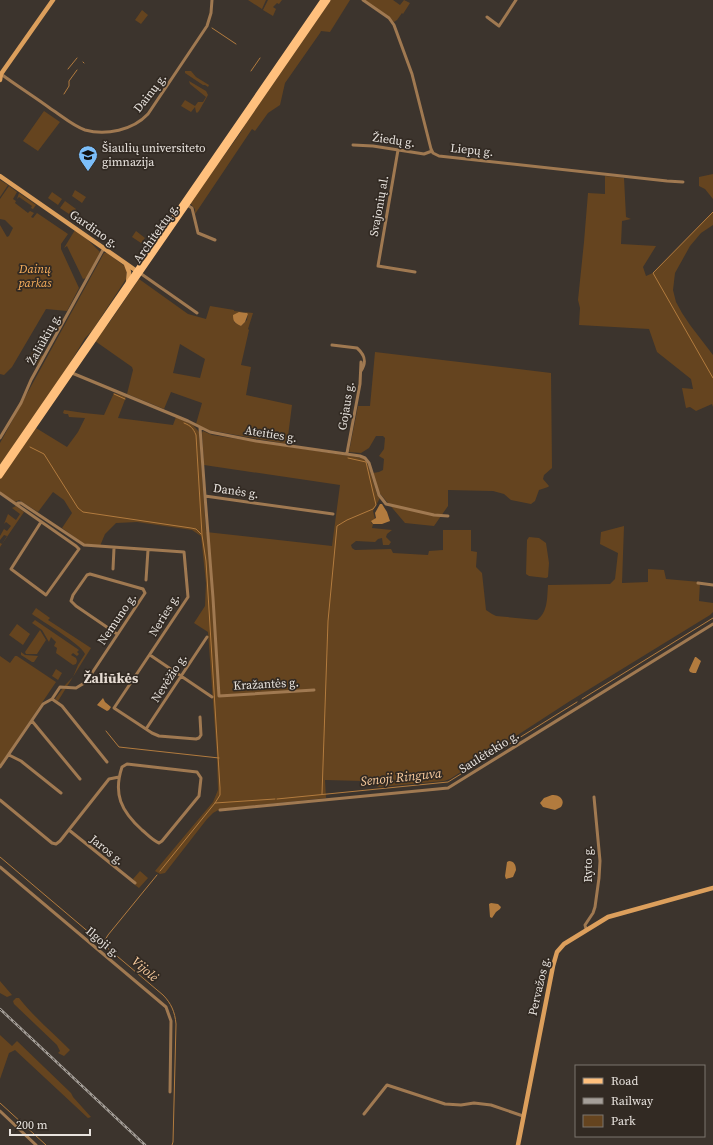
<svg xmlns="http://www.w3.org/2000/svg" width="713" height="1145" font-family="'Source Serif 4',serif">
<rect width="100%" height="100%" fill="#3c342d"/>
<path fill="#65441f" fill-rule="evenodd" d="M248 0H266L262 9Z
M268 0H282L279 4 277 3 273 7 276 9 273 16 263 10Z
M331 0H350L330 32 321 31 320 33 285 83 280 105 268 113 255 131 252 129 195 214V209L190 203 241 132 244 126Z
M364 0H393L400 5 404 0 410 3 403 14 402 13 397 20 394 22Z
M142 10 148 15 141 24 135 20Z
M185 71H191L196 77 209 85 208 87 205 85H203L185 73Z
M189 81 206 91 208 95 199 111 197 113 196 112 195 107 191 112 181 106 185 100 195 106 198 102H203L206 97 190 84Z
M44 111 60 122 38 151 23 141Z
M713 174V199L705 189 699 186V177Z
M605 176 624 178 626 217 631 219 622 221 621 244 656 246 643 267 646 276 653 273 713 212V225L701 233 690 246 675 273 673 290 676 302 682 313 690 325 713 355V407L712 404 696 411 690 407 686 408 682 388 693 389 691 379 657 352 649 329 579 325 580 308 578 300 584 242 588 193 605 194Z
M0 180 8 185 0 197Z
M9 186 17 192 13 199 16 201 15 203 28 213 30 211 34 213 31 217 33 218 37 213 68 234 61 244V249L79 288 67 311 46 309 12 367 4 375 0 374V225L7 237 9 236 13 228 5 220 0 219V199Z
M75 190 86 197 82 203 72 196Z
M52 192 62 199 58 205 48 198Z
M19 193 36 205 33 209 31 208 32 206 19 197 17 199Z
M65 201 76 209 72 216 60 208Z
M75 230 87 239 100 252 86 278 83 279 67 246 64 248Z
M136 231 145 238 141 243 132 237Z
M104 253H107L126 267 127 269 126 279 92 331 85 338 66 370 0 465V443Z
M139 279 188 314 206 319 210 306 234 310V311L253 313 248 329 249 330 241 365 251 367 246 395 292 405 287 444 208 430 196 424 202 403 171 392 164 409 127 394 133 370 132 367 95 341 109 323ZM239 312H245L248 314 247 320 241 326 234 322ZM180 344 205 359 200 378 173 373Z
M33 351 43 356 37 365 28 360Z
M375 352 551 373 552 468 544 475 543 479 549 486 548 487 539 490 535 501 531 504 511 500 504 494 493 491 448 490V506L434 526 405 523 377 490 373 473 379 472 383 470 384 459 379 456 384 449 385 438 383 436H376L369 448 361 453 349 452 358 406H370Z
M114 393 126 397 118 418 173 425 176 417 193 425 199 432 206 532 332 546 340 485 204 465 202 433 203 431 212 435 356 457 365 459 368 465 377 494 380 498 373 511 375 519 371 523 373 524 372 528 392 530 387 534 386 537 391 542 389 545H383L382 538 378 539 375 542 356 541 351 545 352 548 355 550 391 549 393 553 428 555 429 551 443 550V530H471V551L477 552 476 567 482 573 486 610 492 614 496 616 537 620C548 612 547 598 548 585L610 584 615 579 618 553 600 544 601 532 624 526 622 583 648 582V569L664 570 666 579 700 582 699 601 713 603V612L710 615 570 701 450 779 444 781 379 787 364 781 325 780 326 798 220 809 213 813 207 819 165 873 160 874 155 871 213 802 218 790 217 757 208 632 194 623 205 606 206 583 201 536 192 530 137 522 116 523 105 534 100 546 84 544 62 528 72 513 64 500 53 492 38 512 19 500 15 502 0 492V479L36 428 67 447 78 432 85 418 69 417 68 414H65L63 413 64 410 84 413 104 415Z
M16 506 24 512 0 547V543L2 544 7 536 4 535 0 540V536L4 529 7 531 11 526 6 522 4 524 8 514 16 520 20 514 12 508Z
M529 537 539 538 546 543 549 563 548 577 546 578 529 576 526 574 527 540Z
M36 608 50 618 48 620 91 648 58 701 55 699 66 684 73 677 78 665 85 654C81 644 43 622 32 614Z
M35 620 79 650 77 652 79 654 77 656 73 653 71 655 76 658 77 661 76 664 73 665 56 653 57 648 54 646 56 642 51 637 49 642 42 630 32 623Z
M17 624 30 634 23 645 9 635Z
M40 630 46 640 37 654H26L25 652Z
M21 652 25 655 38 656 34 662H32L21 655Z
M0 656 10 663 15 656H17L56 682 0 765Z
M56 669 62 673 58 680 52 676Z
M140 871 148 878 139 888 135 885 136 883 133 879Z
M0 981 12 995 7 997 0 993Z
M16 998H19C34 1017 53 1033 70 1050L64 1056 58 1053 60 1051 57 1045 14 1004 13 1001Z
M0 1035 12 1046 17 1041 71 1093 73 1097 91 1117 88 1118 15 1050 9 1053 0 1079Z"/>
<path fill="#b27b3e" d="M239 312 247 313 248 314 245 322 241 326C235 323 233 322 233 315Z
M380 504H382L387 512 390 521 382 524H373L371 521 376 518 375 513Z
M695 657H696L701 661 696 673H693L690 672 689 670Z
M103 698 105 702 111 707 109 710 107 711 97 705Z
M552 795C559 794 566 800 561 807L555 810 543 807 540 803 544 798Z
M509 861C514 861 516 865 516 870L513 877 506 879 505 876 507 862Z
M491 903 498 904 501 907 500 909 496 912 492 918 490 917 489 904Z"/>
<g fill="none" stroke-linecap="round" stroke-linejoin="round">
<path stroke="#b27b3e" stroke-width="1" d="M212 28 236 44
M83 62 84 63
M68 69 77 58
M251 71 260 58
M64 94 69 86V81L77 70
M713 212 653 273 713 378
M114 394 125 399
M30 447 44 454 78 508 83 512 191 528 196 529 201 534
M582 699 713 618
M106 731 119 747 219 758
M322 794 328 621 337 526 347 520 373 509 376 505 366 462 348 458
M277 799 448 782 577 702
M215 803 275 799
M0 857 163 995C171 1003 175 1012 176 1024L173 1142 172 1145
M160 871 215 803 220 795V788L206 561 202 535 196 435C193 428 191 426 184 423
M106 946 105 940 108 935 157 875
M0 1103 46 1145"/>
<path stroke="#a07951" stroke-width="3" d="M363 0 389 18 394 25 412 74 431 149 433 153 439 156 667 181 683 182
M487 17 499 26 516 0
M1 74C17 86 35 97 51 109 62 116 73 126 85 130 106 136 133 130 148 114L207 26 211 13 212 0
M353 145 373 146 424 154 432 151
M398 150 378 266 415 272
M187 205 192 208 198 233 215 240
M140 273 197 313
M332 345 357 348C365 355 367 362 361 371
M72 373 188 421 210 432 256 441 360 456 365 458 369 463 379 495 386 504 434 515 448 516
M200 428 205 496 333 514
M0 438 21 403 31 380 104 248
M347 453 360 384 361 362
M0 493 76 546 79 549 46 595 11 569 41 522
M205 496 213 598 219 696 314 690
M17 505 18 503H21L84 545 184 552 188 597 114 708 152 733 159 736 196 739 199 738 201 735 200 717
M113 569 114 548
M146 580 148 550
M698 583 713 585
M150 655 212 697
M52 699 62 706 107 762
M32 721 80 779
M146 729 207 637
M9 755 21 761 61 793
M127 764 197 772 201 778 199 796 162 841 159 843C152 840 147 834 142 830 121 811 113 794 122 767Z
M0 767 43 704 52 699 60 687 76 688 86 682 145 593 143 589 90 574 87 575 73 595 71 601 76 606 117 634
M0 800 52 843 56 844 60 841 109 779 119 777
M220 810 448 788 713 624
M69 830 135 883
M0 867 166 1007 171 1021 170 1092
M586 929 585 925 593 913 595 907 599 878 600 861 594 797
M0 1111 36 1145
M364 1114 387 1085 445 1104 461 1105 474 1103 491 1105 523 1116"/>
<path stroke="#dc9f5c" stroke-width="4.5" d="M0 80 1 74 53 0
M0 176 138 272
M126 264 129 272 128 283
M518 1145 553 966 557 952 564 944 608 917 713 888"/>
<path stroke="#ffc07d" stroke-width="5" d="M0 469 323 0
M0 476 328 0"/>
<defs>
<path id="rail" d="M0 1009 145 1145"/>
</defs>
<use href="#rail" stroke="#a59f99" stroke-width="2.5"/>
<use href="#rail" stroke="#322a23" stroke-width="1" stroke-dasharray="3" stroke-linecap="butt"/>
</g>
<defs>
<symbol id="school-pin" viewBox="-11 -11 22 30"><path d="M0 17L-7.5 6A9.5 9.5 0 1 1 7.5 6Z" fill="#7cbef9" stroke="#322a23"/><path d="M0-5L7-2L0 1L-7-2ZM-4 1L0 2.5L4 1V4Q0 6-4 4Z" fill="#111"/></symbol>
</defs>
<g fill-rule="evenodd">
<use href="#school-pin" x="77" y="144" width="22" height="30"/>
</g>
<g text-anchor="middle" dominant-baseline="central" stroke-width="3.5" stroke-linejoin="round" paint-order="stroke">
<g font-size="12" fill="#e8e3de" stroke="#322a23">
<text transform="translate(150 93) rotate(-52)">Dainų g.</text>
<text transform="translate(394 140) rotate(8)">Žiedų g.</text>
<text transform="translate(472 150) rotate(6)">Liepų g.</text>
<text transform="translate(379 206) rotate(-80)">Svajonių al.</text>
<text transform="translate(94 229) rotate(35)">Gardino g.</text>
<text transform="translate(156 233) rotate(-55)">Architektų g.</text>
<text transform="translate(44 339) rotate(-61)">Žaliūkių g.</text>
<text transform="translate(346 406) rotate(-81)">Gojaus g.</text>
<text transform="translate(271 434) rotate(9)">Ateities g.</text>
<text transform="translate(236 491) rotate(8)">Danės g.</text>
<text transform="translate(164 615) rotate(-59)">Neries g.</text>
<text transform="translate(117 619) rotate(-56)">Nemuno g.</text>
<text transform="translate(169 678) rotate(-57)">Nevėžio g.</text>
<text transform="translate(266 684) rotate(-3)">Kražantės g.</text>
<text transform="translate(489 752) rotate(-32)">Saulėtekio g.</text>
<text transform="translate(107 850) rotate(39)">Jaros g.</text>
<text transform="translate(588 864) rotate(-90)">Ryto g.</text>
<text transform="translate(103 942) rotate(40)">Ilgoji g.</text>
<text transform="translate(539 986) rotate(-77)">Pervažos g.</text>
</g>
<g font-size="12" fill="#e8e3de" stroke="#322a23" text-anchor="start">
<text x="102" y="148">Šiaulių universiteto<tspan x="102" dy="14">gimnazija</tspan></text>
</g>
<g font-size="12" font-style="italic" fill="#fcb15d" stroke="#322a23">
<text x="35" y="269">Dainų<tspan x="35" dy="14">parkas</tspan></text>
</g>
<g font-size="13" font-style="italic" fill="#fbcd9f" stroke="#322a23">
<text transform="translate(401 777) rotate(-6)">Senoji Ringuva</text>
<text transform="translate(145 969) rotate(41)">Vijolė</text>
</g>
<g font-size="14" font-weight="bold" fill="#e5dbd2" stroke="#322a23">
<text x="111" y="678">Žaliūkės</text>
</g>
</g>
<rect x="575" y="1065" width="130" height="72" fill="#322a23" stroke="#7b746e"/>
<rect x="583" y="1078" width="20" height="6" fill="#ffc07d" stroke="#7b746e"/>
<text x="611" y="1085" font-size="12" fill="#e8e3de">Road</text>
<rect x="583" y="1098" width="20" height="6" fill="#a59f99" stroke="#7b746e"/>
<text x="611" y="1105" font-size="12" fill="#e8e3de">Railway</text>
<rect x="583" y="1115" width="20" height="12" fill="#65441f" stroke="#7b746e"/>
<text x="611" y="1125" font-size="12" fill="#e8e3de">Park</text>
<path d="M10 1129v6h80v-6" fill="none" stroke="#e8e3de" stroke-width="2"/>
<text x="16" y="1129" font-size="12" fill="#e8e3de" stroke="#322a23" stroke-width="3" paint-order="stroke">200 m</text>
</svg>
